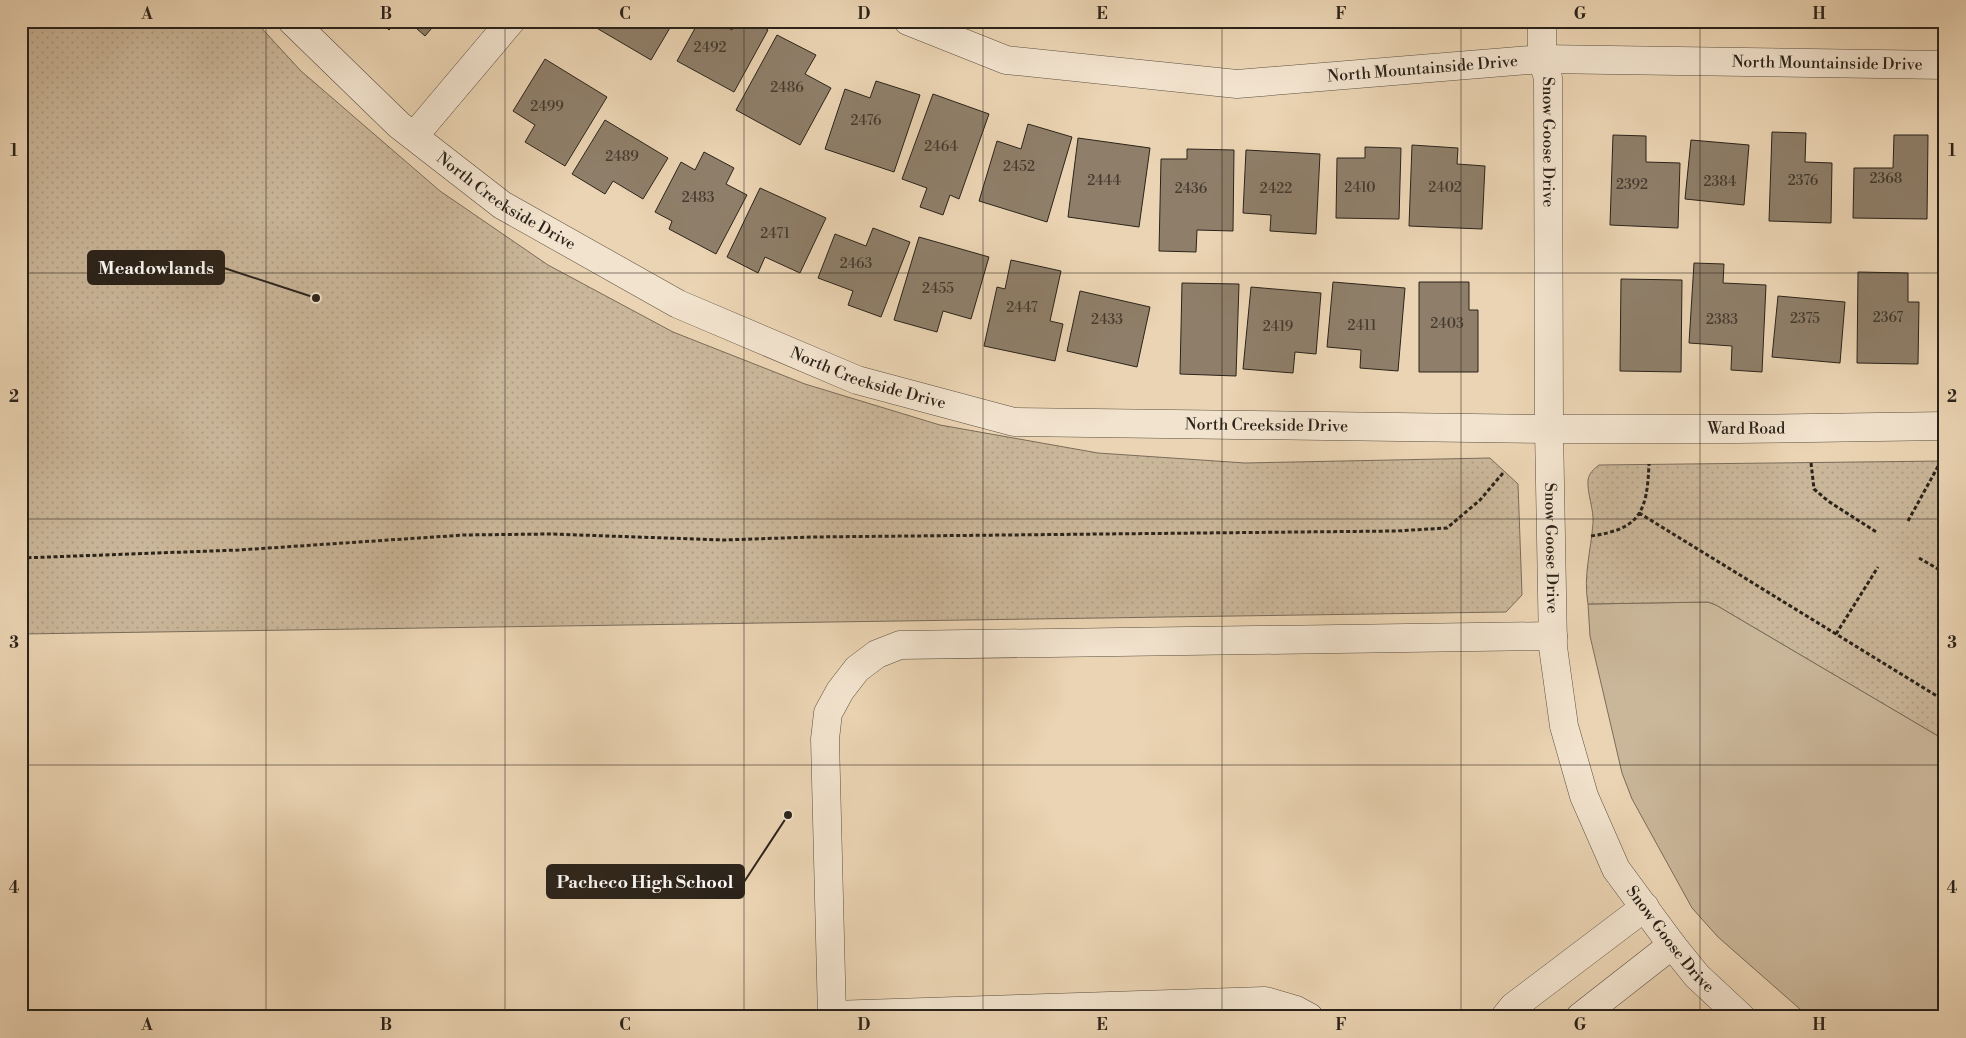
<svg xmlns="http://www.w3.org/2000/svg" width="1966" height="1038" font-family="'Libre Bodoni',serif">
<defs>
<pattern id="park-dots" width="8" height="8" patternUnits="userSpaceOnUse" patternTransform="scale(1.25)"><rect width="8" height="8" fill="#cab699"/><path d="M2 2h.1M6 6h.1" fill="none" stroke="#ae9c83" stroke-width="1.8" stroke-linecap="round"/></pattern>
</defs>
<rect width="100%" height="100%" fill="#ebd4b3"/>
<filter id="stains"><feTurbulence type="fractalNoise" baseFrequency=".004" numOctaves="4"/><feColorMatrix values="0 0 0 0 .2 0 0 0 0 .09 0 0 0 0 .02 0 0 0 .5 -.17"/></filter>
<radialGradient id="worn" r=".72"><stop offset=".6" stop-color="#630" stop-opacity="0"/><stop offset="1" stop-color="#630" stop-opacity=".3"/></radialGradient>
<path fill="#cab699" stroke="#7a6c5a" d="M1708 602 1716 605 1945 740V1017H1809L1718 937 1692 908 1632 799 1622 773 1590 636 1588 604Z"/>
<path fill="url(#park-dots)" stroke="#7a6c5a" d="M21 21H255L301 71 440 191 548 265 673 332 805 384 940 425 1098 453 1245 463 1490 458 1518 484 1522 595 1506 612 21 634Z
M1945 461V740L1716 605 1708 602 1588 604C1583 576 1591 551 1593 523 1594 509 1587 494 1588 480 1589 473 1594 469 1599 465Z"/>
<path fill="#8f7f6a" stroke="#2b231a" d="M379 21H397L389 30Z
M408 21H438L425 36Z
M589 21H674L651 60 588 23Z
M699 21H720L719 23 732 30 737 21H753L768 30 734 92 677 61Z
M1218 21H1246V25Z
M1332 21H1360V26H1332Z
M777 35 816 55 805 74 831 88 800 145 736 110Z
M545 59 607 97 565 166 525 142 535 125 513 111Z
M876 81 920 95 894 172 825 149 845 89 870 98Z
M933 94 989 114 959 199 950 195 943 215 920 207 927 188 902 179Z
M605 120 668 158 643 199 613 181 605 194 572 174Z
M1028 124 1072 137 1047 222 979 201 997 141 1021 149Z
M1944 130H1945V219H1940Z
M1772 132 1806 133 1805 162 1832 163 1831 223 1769 221Z
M1613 135 1646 136V162L1680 163 1678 228 1610 225Z
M1894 135H1928L1927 219 1853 218 1854 168H1893Z
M1078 138 1150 148 1139 227 1068 217Z
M1691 140 1749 145 1744 205 1685 199Z
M1412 145 1458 148 1457 164 1485 166 1482 229 1409 226Z
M1365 147 1401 148 1399 219 1336 218 1337 158H1365Z
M1187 149 1234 150 1233 231 1197 230 1196 252 1159 251 1161 159H1187Z
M1246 150 1320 154 1316 234 1270 231 1271 215 1243 213Z
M704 152 734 168 726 184 747 195 716 254 669 229 672 221 655 212 681 162 695 170Z
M760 188 826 218 800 273 765 257 758 273 727 257Z
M873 228 910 242 881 317 848 305 853 291 818 278 835 234 866 246Z
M919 237 989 257 971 319 943 311 937 332 894 320Z
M1011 260 1061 271 1050 321 1063 324 1055 361 984 346 997 287 1005 289Z
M1694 263 1724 264 1723 283 1766 285 1762 372 1731 370 1732 346 1689 343Z
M1858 272 1908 273V302H1919L1918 364 1857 363Z
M1621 279 1682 280 1681 372 1620 371Z
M1333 282 1405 288 1398 371 1360 368 1361 350 1327 347Z
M1419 282H1469V310H1478V372H1419Z
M1182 283 1239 284 1236 376 1180 374Z
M1251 287 1321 293 1316 354 1295 352 1293 373 1243 369Z
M1080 291 1150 307 1137 367 1067 351Z
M1778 296 1845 302 1840 363 1772 357Z"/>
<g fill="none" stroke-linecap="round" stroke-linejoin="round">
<defs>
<g id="minor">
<path id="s1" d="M292 21 399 125 502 205 678 304 857 380 1014 422 1549 429H1737L1945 426"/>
<path id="s2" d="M908 21 1006 60 1237 84 1542 59 1945 65"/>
<path id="s3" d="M1542 21V59L1548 78 1549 429 1553 647 1564 726 1584 796 1616 869 1672 945 1697 976 1741 1017"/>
<path d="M414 136 511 21"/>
<path d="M832 1015 1265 1001 1296 1010 1309 1017"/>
<path d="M832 1017 825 739 828 713 840 691 857 669 877 654 900 645 1553 636"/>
<path d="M1505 1017 1513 1007 1645 907"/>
<path d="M1580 1017 1672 945"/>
</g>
</defs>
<use href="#minor" stroke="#5b4f40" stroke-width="29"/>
<path stroke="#2b231a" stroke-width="3" stroke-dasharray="4 2.5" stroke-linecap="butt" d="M1811 463 1814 489 1828 501 1878 533
M1639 513 1945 701
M1908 521 1941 461
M1591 536C1641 529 1647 511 1649 464
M21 558 239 550 464 535 550 534 724 540 812 537 1396 531 1447 528 1480 500 1503 473
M1919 558 1945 573
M1836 634 1878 567"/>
<use href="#minor" stroke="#f2e3ce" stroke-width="28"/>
</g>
<path fill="none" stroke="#2b231a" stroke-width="1" stroke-opacity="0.55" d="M266 21V1017M505 21V1017M744 21V1017M983 21V1017M1222 21V1017M1461 21V1017M1700 21V1017M21 273H1945M21 519H1945M21 765H1945"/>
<g text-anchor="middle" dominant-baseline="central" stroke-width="4" stroke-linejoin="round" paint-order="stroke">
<g font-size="14" fill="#443a2e">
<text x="710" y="48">2492</text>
<text x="787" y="88">2486</text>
<text x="547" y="107">2499</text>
<text x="866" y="121">2476</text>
<text x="941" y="147">2464</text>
<text x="622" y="157">2489</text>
<text x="1019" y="167">2452</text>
<text x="1886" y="179">2368</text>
<text x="1104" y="181">2444</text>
<text x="1803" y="181">2376</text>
<text x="1720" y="182">2384</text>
<text x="1632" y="185">2392</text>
<text x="1360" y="188">2410</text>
<text x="1445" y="188">2402</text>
<text x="1191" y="189">2436</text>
<text x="1276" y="189">2422</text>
<text x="698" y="198">2483</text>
<text x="775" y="234">2471</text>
<text x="856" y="264">2463</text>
<text x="938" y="289">2455</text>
<text x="1022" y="308">2447</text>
<text x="1888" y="318">2367</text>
<text x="1805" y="319">2375</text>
<text x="1107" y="320">2433</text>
<text x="1722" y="320">2383</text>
<text x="1447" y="324">2403</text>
<text x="1362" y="326">2411</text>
<text x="1278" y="327">2419</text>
</g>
<g font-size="16" fill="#2b231a" stroke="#f2e3ce">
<text stroke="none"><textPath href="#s2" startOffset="929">North Mountainside Drive</textPath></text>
<text stroke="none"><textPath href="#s2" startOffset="524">North Mountainside Drive</textPath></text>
<text stroke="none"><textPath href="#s3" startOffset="122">Snow Goose Drive</textPath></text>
<text stroke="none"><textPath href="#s1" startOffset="281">North Creekside Drive</textPath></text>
<text stroke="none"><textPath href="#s1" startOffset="686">North Creekside Drive</textPath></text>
<text stroke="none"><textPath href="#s1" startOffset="1091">North Creekside Drive</textPath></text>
<text stroke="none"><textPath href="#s1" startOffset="1571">Ward Road</textPath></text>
<text stroke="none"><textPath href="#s3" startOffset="528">Snow Goose Drive</textPath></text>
<text stroke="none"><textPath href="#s3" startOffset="948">Snow Goose Drive</textPath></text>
</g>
</g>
<path fill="none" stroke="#2b231a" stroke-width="2" d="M316 298L224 268M788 815L744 882"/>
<g fill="#2b231a" stroke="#f2e3ce" stroke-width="2">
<circle cx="316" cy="298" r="5"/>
<circle cx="788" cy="815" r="5"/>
</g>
<g fill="#2b231a" stroke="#2b231a" stroke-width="2">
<rect x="88" y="251" width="136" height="33" rx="5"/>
<rect x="547" y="865" width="197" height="33" rx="5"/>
</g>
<g font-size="18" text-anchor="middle" font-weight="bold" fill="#fff">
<text x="156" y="274">Meadowlands</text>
<text x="645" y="888">Pacheco High School</text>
</g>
<rect width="1966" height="1038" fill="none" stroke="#ebd4b3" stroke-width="55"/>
<rect x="28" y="28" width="1910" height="982" fill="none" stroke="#2b231a" stroke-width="2"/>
<g font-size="16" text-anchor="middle" font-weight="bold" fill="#2b231a">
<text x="147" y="19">A</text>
<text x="386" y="19">B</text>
<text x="625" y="19">C</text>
<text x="864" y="19">D</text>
<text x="1102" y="19">E</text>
<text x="1341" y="19">F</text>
<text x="1580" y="19">G</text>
<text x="1819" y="19">H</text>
<text x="14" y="156">1</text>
<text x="1952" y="156">1</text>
<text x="14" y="402">2</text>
<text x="1952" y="402">2</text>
<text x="14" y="648">3</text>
<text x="1952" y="648">3</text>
<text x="14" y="893">4</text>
<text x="1952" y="893">4</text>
<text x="147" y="1030">A</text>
<text x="386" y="1030">B</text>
<text x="625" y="1030">C</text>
<text x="864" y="1030">D</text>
<text x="1102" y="1030">E</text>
<text x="1341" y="1030">F</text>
<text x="1580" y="1030">G</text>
<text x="1819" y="1030">H</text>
</g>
<rect width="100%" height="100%" filter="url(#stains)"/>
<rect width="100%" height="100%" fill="url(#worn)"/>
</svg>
